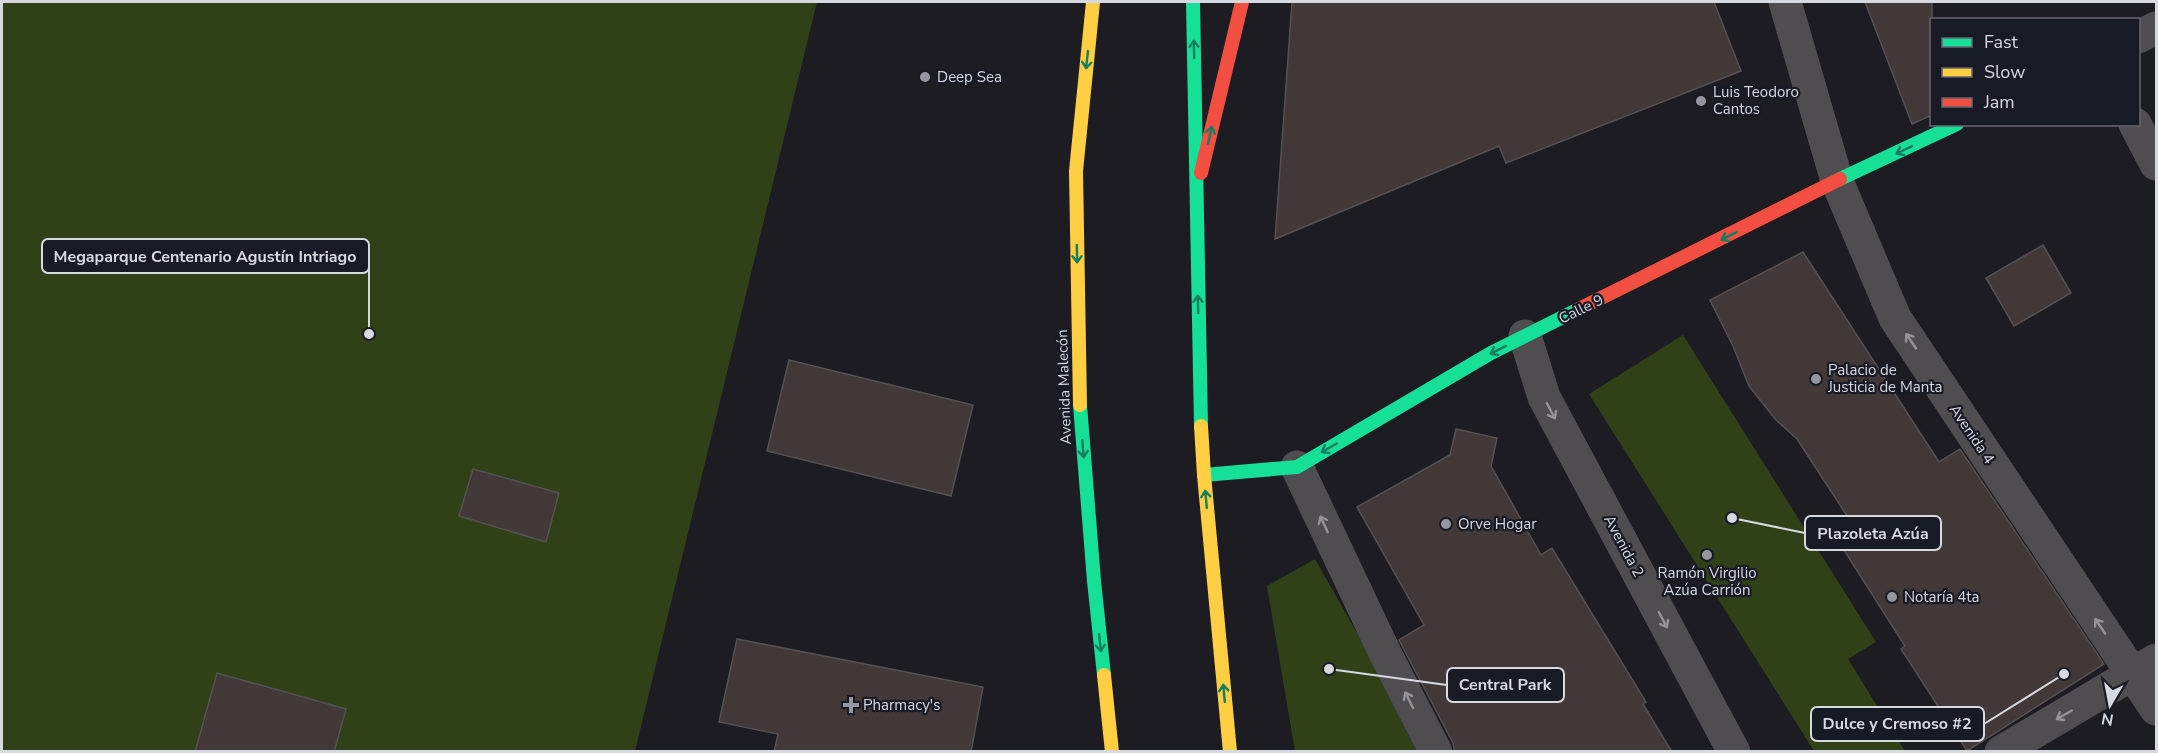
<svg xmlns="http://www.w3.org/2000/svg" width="2158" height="753" font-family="'Nunito Sans',sans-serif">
<rect width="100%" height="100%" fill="#1c1c22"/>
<path fill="#304118" d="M2 2H817L635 751H2Z
M1683 335 1876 642 1848 659 1905 751H1814L1589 394Z
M1315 559 1424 751H1295L1267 586Z"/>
<path fill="#433838" stroke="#545152" stroke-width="1.5" d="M1292 2H1714L1741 71 1506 163 1499 146 1275 239Z
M1865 2H1932V115L1912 124Z
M2043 245 2071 293 2014 326 1986 278Z
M1803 252 1939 462 1960 449 2104 664 1967 751 1901 649 1905 646 1835 536 1853 525 1797 439 1776 420 1749 386 1733 346 1710 300Z
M789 360 973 405 951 496 767 451Z
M1456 429 1497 438 1491 466 1541 555 1552 548 1646 702 1643 704 1672 752H1455L1453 743 1399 640 1424 625 1357 507 1450 455Z
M473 469 559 493 546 542 459 516Z
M737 639 983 687 971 752H774L778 734 719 722Z
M217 673 346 709 334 752H195Z"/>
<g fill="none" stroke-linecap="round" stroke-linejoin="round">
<path stroke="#504d50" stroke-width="33" d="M1785 2 1837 181 1895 318 2156 709
M2138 37 2156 28
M2135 124 2156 164
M1525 336 1544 397 1734 752
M1297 467 1385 653 1436 752
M2001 752 2156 660"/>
<path stroke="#16e098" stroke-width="14" d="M1193 2 1201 426
M1840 179 1957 124
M1080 405 1094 581 1104 675
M1204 475 1297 467 1491 353 1579 309"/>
<path stroke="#ffcf43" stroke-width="14" d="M1080 405 1076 171 1093 2
M1201 426 1204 475 1230 752
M1104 675 1112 752"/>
<path stroke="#f24e42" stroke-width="14" d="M1201 173 1242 2
M1579 309 1840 179"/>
</g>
<defs><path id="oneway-shaft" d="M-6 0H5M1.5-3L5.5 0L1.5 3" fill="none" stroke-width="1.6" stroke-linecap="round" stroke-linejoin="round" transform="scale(1.5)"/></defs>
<g stroke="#177d5f">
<use href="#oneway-shaft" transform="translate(1194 49) rotate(-91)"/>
<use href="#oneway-shaft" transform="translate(1087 60) rotate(96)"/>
<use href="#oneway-shaft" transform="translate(1210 135) rotate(-77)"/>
<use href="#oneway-shaft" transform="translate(1904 150) rotate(154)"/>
<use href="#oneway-shaft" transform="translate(1729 236) rotate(153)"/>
<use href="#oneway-shaft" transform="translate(1077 254) rotate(89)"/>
<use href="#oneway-shaft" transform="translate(1198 304) rotate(-91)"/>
<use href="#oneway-shaft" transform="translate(1498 350) rotate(153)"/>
<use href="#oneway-shaft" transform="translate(1329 448) rotate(150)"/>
<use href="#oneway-shaft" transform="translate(1083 449) rotate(85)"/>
<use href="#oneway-shaft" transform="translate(1206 499) rotate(-95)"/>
<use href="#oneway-shaft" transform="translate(1100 643) rotate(84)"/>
<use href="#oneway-shaft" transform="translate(1224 693) rotate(-95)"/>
</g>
<g stroke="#949398">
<use href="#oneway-shaft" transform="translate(1911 341) rotate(-124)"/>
<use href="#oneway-shaft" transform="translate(1551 411) rotate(62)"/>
<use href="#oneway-shaft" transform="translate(1324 524) rotate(-115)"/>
<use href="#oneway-shaft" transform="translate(1663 620) rotate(62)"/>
<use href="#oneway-shaft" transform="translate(2100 626) rotate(-124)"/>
<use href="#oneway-shaft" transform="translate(1409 700) rotate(-117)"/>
<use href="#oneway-shaft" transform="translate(2064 715) rotate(150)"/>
</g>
<g fill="#96979e" stroke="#181a26" stroke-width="2">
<circle cx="925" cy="77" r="6"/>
<circle cx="1701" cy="101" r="6"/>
<circle cx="1816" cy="379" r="6"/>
<circle cx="1446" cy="524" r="6"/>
<circle cx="1707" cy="555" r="6"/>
<circle cx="1892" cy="597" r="6"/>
<path d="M848 696h6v6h6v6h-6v6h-6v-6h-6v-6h6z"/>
</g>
<g text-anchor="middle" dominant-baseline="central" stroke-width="4.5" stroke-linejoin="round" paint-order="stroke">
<g font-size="15" fill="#d7d9e1" stroke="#181a26" text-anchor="start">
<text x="937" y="77">Deep Sea</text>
<text x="1713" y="92">Luis Teodoro<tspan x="1713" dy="17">Cantos</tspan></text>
<text x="1828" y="370">Palacio de<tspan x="1828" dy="17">Justicia de Manta</tspan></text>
<text x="1458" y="524">Orve Hogar</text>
<text x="1707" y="573" text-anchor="middle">Ramón Virgilio<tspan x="1707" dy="17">Azúa Carrión</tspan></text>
<text x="1904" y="597">Notaría 4ta</text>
<text x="863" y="705">Pharmacy's</text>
</g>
<g font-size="15" fill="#d7d9e1" stroke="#181a26">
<text transform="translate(1581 309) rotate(-26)">Calle 9</text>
<text transform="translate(1064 387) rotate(-92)">Avenida Malecón</text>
<text transform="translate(1972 434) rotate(56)">Avenida 4</text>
<text transform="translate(1624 546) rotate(62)">Avenida 2</text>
</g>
</g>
<path fill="none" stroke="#d7d9e1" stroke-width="2" d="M369 334L369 256M1732 518L1805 533M1329 669L1447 685M2064 674L1984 724"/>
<g fill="#d7d9e1" stroke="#181a26" stroke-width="2">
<circle cx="369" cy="334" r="6"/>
<circle cx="1732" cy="518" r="6"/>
<circle cx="1329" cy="669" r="6"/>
<circle cx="2064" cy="674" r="6"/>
</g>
<g fill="#181a26" stroke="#d7d9e1" stroke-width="2">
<rect x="42" y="239" width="327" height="34" rx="6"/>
<rect x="1805" y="516" width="136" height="34" rx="6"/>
<rect x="1447" y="668" width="117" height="34" rx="6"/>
<rect x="1811" y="707" width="173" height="34" rx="6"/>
</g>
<g font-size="16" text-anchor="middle" font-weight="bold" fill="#d7d9e1">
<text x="205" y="262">Megaparque Centenario Agustín Intriago</text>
<text x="1873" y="539">Plazoleta Azúa</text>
<text x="1505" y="690">Central Park</text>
<text x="1897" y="729">Dulce y Cremoso #2</text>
</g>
<rect width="2158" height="753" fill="none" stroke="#d7d9e1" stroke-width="6"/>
<rect x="1930" y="18" width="210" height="108" fill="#181a26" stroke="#646671" stroke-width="1.5"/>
<rect x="1942" y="38" width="30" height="9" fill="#16e098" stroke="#646671" stroke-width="1.5"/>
<text x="1984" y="48" font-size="18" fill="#d7d9e1">Fast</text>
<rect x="1942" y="68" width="30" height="9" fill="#ffcf43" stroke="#646671" stroke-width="1.5"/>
<text x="1984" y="78" font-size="18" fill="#d7d9e1">Slow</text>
<rect x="1942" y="98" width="30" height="9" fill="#f24e42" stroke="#646671" stroke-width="1.5"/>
<text x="1984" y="108" font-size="18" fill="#d7d9e1">Jam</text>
<g transform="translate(2110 705) rotate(190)" stroke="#181a26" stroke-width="4.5" paint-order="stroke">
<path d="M0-4.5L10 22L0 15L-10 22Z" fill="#d7d9e1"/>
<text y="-9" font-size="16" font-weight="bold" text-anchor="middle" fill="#d7d9e1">N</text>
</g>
</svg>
